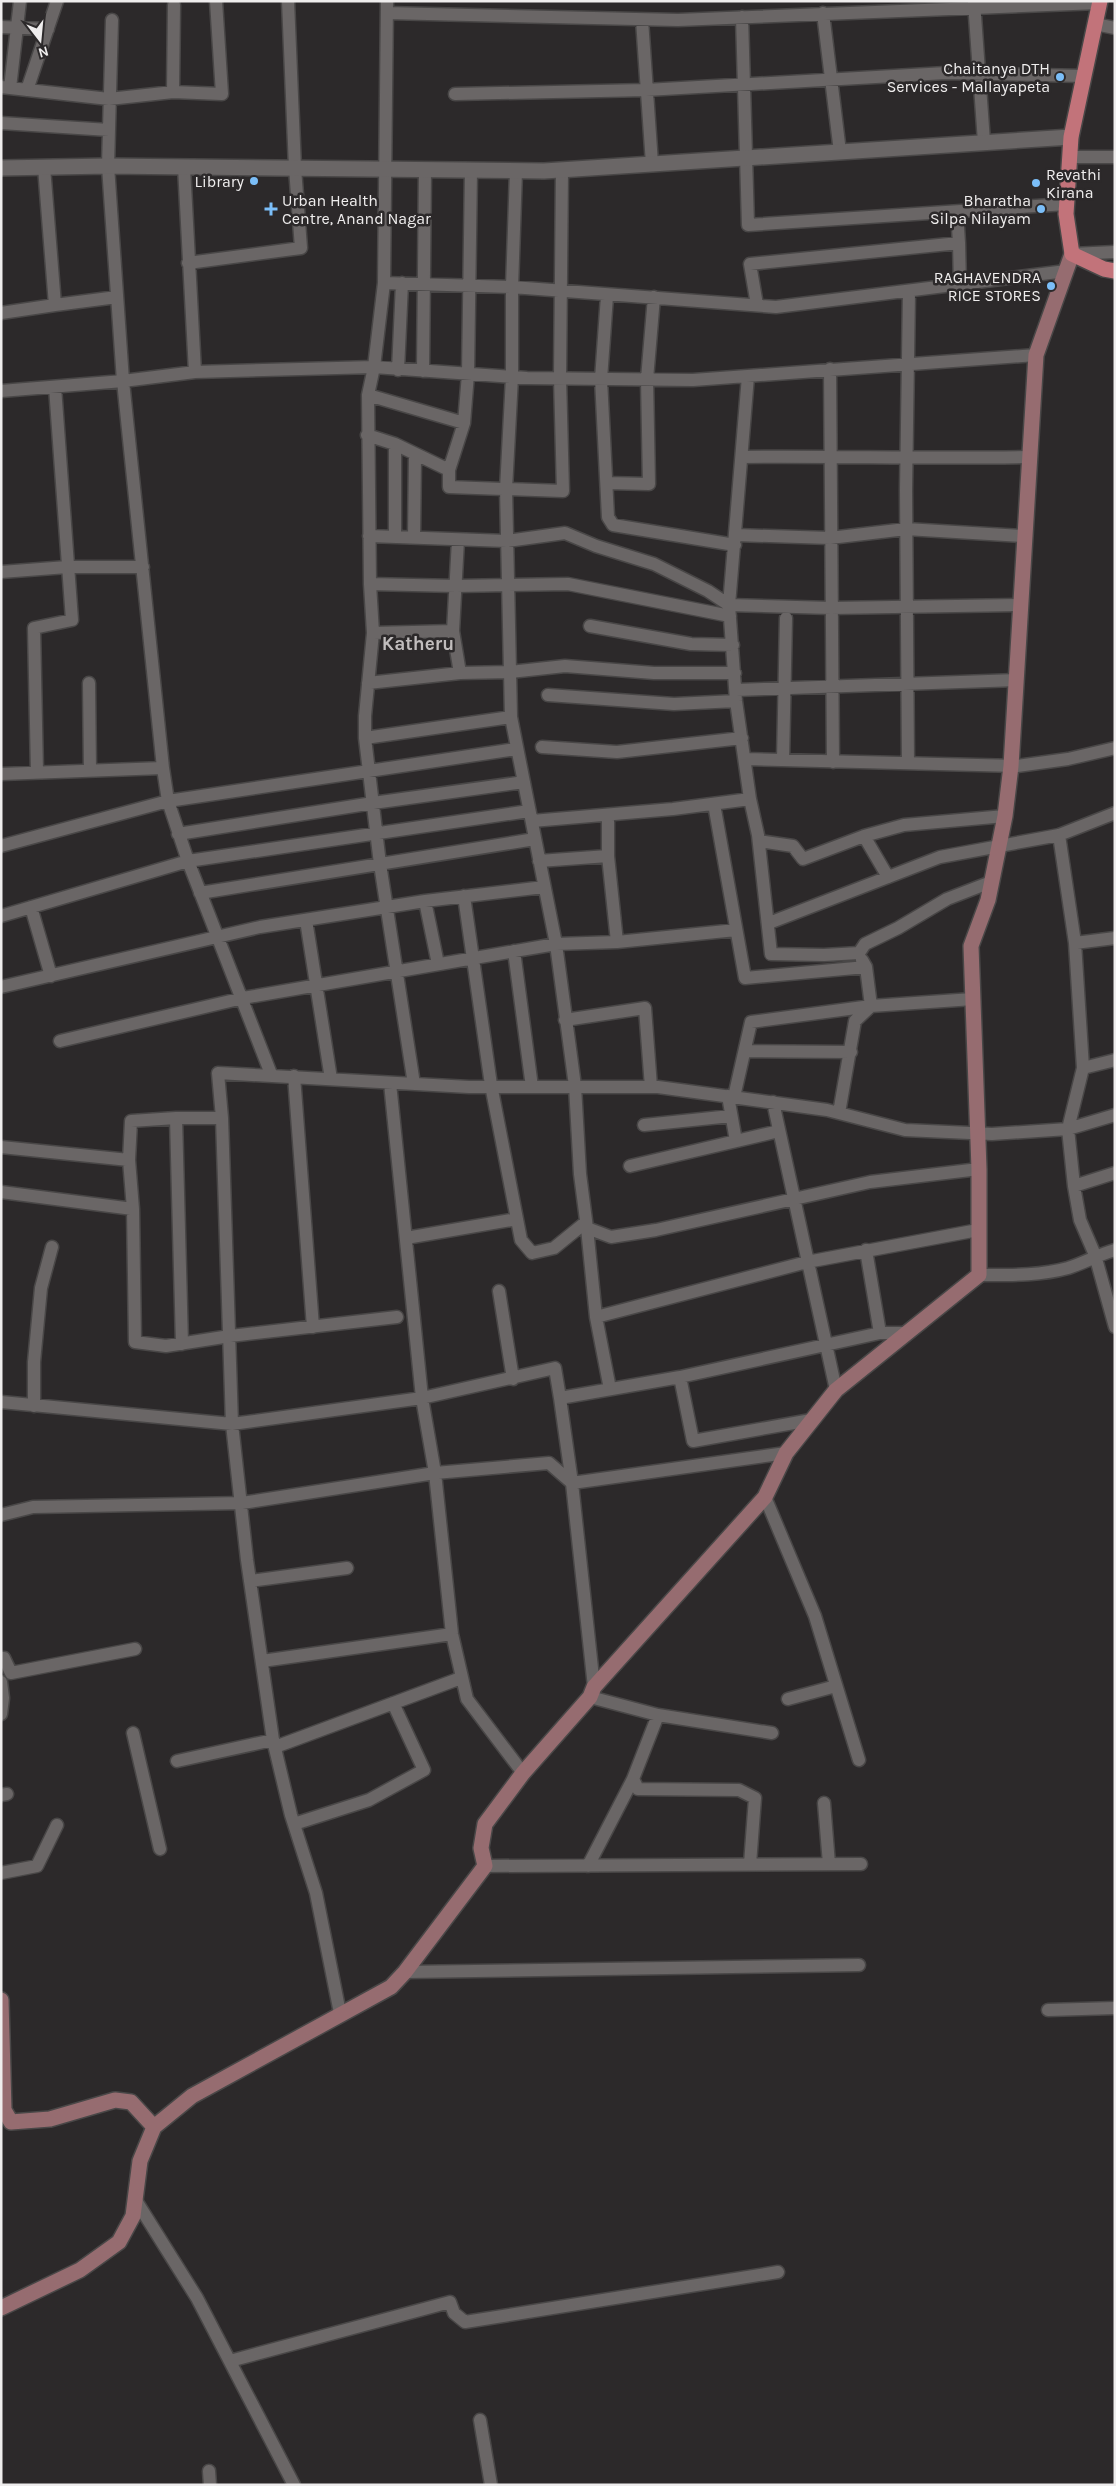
<svg xmlns="http://www.w3.org/2000/svg" width="1116" height="2486" font-family="Karla,sans-serif">
<rect width="100%" height="100%" fill="#2c292a"/>
<g fill="none" stroke-linecap="round" stroke-linejoin="round">
<defs>
<path id="minor" d="M387 1 384 283 374 367 368 395 370 584 373 633 365 716V738L380 864 414 1084
M974 2 984 142
M387 13 678 20 1099 3
M823 13 840 152
M742 17 748 225 1067 204
M642 20 652 164
M1095 24 1115 28
M1 27 48 29
M1 87 109 99 173 92 222 94 216 1
M10 88 20 1
M27 90 57 1
M173 92 174 5
M455 94 646 90 946 73 1084 76
M1 123 109 130
M1071 157H1115
M184 167 195 372
M516 171 512 287V377L506 489 511 717 556 944 575 1086 580 1174 587 1228 611 1237 656 1230 870 1182 979 1169
M957 212 959 243
M1072 254 1115 252
M188 263 301 248 295 168 288 1
M384 283 512 287 776 307 1066 271
M607 296 601 379 608 517 613 525 735 545
M55 305 117 297
M757 305 750 264 959 243 960 285
M1 313 55 305 44 167
M830 369 833 762
M398 370 402 283
M423 371 425 170
M748 376 729 605 736 701 750 799 758 835 771 954 824 955 859 953 865 944 898 928 947 899 991 882
M1 391 123 381 195 372 374 367 527 378 693 380 1036 355
M368 395 464 423
M367 435 395 444 449 470V487L563 491 560 378 562 170
M742 457C838 456 933 459 1028 457
M449 470 464 423 468 374 471 170
M607 483 649 484 647 379 654 297
M736 535 830 538 906 529 1024 536
M369 536 507 541 565 533 596 546 654 564 708 591 729 605 831 608 1020 605
M395 537V444
M414 538 415 456
M458 540 453 631 460 673
M1 572 67 567H143
M370 584 456 586 568 584 730 616
M590 626 691 644 733 645
M373 633 453 631
M89 683 90 770
M368 683 460 673 510 672 565 666 654 673H735
M736 690 1017 680
M548 695 674 704 736 701
M365 738 511 717
M542 747 617 752 742 738
M746 759 1017 766 1068 759 1115 748
M783 760 786 618
M908 763 906 490 909 292
M163 768 168 801 188 861 271 1074
M37 772 34 628 72 620 55 387
M1 774 163 768 123 381 108 166 112 20
M714 804 745 978 866 967
M532 821 673 809 750 799
M178 834 373 803 524 782
M1059 835 1075 943 1083 1068 1068 1129 1074 1186 1080 1220 1095 1255 1115 1327
M864 836 888 877
M759 841 793 846 803 859 864 836 904 825 1005 816
M1 846 168 801 516 749
M539 861 608 856
M200 893 535 839
M464 896 491 1085 521 1240 532 1253 554 1248 586 1222
M425 901 438 964
M31 907 51 976
M1 916 188 861 529 811
M306 920 331 1079
M769 923 940 857 1059 835 1115 813
M617 942 736 930
M1075 943 1115 938
M514 951 532 1087
M1 987 260 927 425 901 544 887
M565 1020 645 1008 651 1087
M60 1041 243 998 556 944 617 942 608 856V815
M745 1051 851 1052
M1083 1068 1115 1060
M294 1076 313 1327
M390 1083 422 1398 435 1473 549 1463 572 1483 560 1398 680 1377 880 1333H906
M728 1096 736 1141
M734 1097 751 1022 871 1006 973 999
M773 1102 836 1390
M839 1113 855 1021 871 1006 866 967 862 960
M176 1118 182 1344
M222 1118H176L131 1121 129 1160 133 1209 135 1342 166 1346 230 1336 397 1317
M644 1125 731 1116
M1 1147 129 1160
M630 1166 779 1131
M1074 1186 1115 1173
M1 1192 133 1209
M587 1228 596 1317
M406 1238 517 1219
M866 1250 880 1333
M979 1275C1008 1275 1039 1276 1068 1268 1084 1263 1097 1255 1115 1250
M499 1291 513 1379
M680 1377 693 1441 811 1420
M610 1389 596 1317 807 1262 978 1230
M1 1402 232 1424 422 1398 555 1368 560 1398
M34 1406V1362L41 1288 52 1247
M765 1497 815 1616 859 1760
M1 1515 33 1507 242 1503 435 1473 452 1634 467 1699 523 1773
M250 1581 347 1568
M1 1658H4L11 1673 135 1649
M262 1661 452 1634
M1 1682 3 1698 1 1714
M594 1687 572 1483 786 1453
M788 1699 836 1686
M658 1715 772 1733
M133 1733 160 1849
M275 1747 461 1678
M177 1761 273 1740
M633 1779 638 1789 739 1790 755 1798 750 1864
M1 1795 7 1794
M824 1803 829 1864
M294 1824 369 1800 424 1770 393 1703
M485 1866 861 1864
M588 1866 633 1779 658 1715 590 1697
M1 1873 37 1866 57 1825
M405 1972 859 1965
M1048 2010 1115 2008
M340 2013 316 1893 291 1815 273 1740 247 1560 232 1424 222 1118 218 1073 469 1087H658L827 1110 905 1130 992 1134 1068 1129 1115 1115
M135 2199 197 2298 294 2485
M230 2361 450 2302 454 2313 465 2322 778 2272
M480 2420 491 2485
M209 2471 210 2485"/>
<path id="tertiary" d="M1 168 108 166 544 171 1071 137"/>
<path id="secondary" d="M1 2000 4 2110 11 2122 50 2119 115 2100 131 2102 154 2127
M1 2308 80 2270 119 2242 133 2216 140 2161 154 2127 192 2096 391 1987 405 1972 485 1866 481 1848 485 1824 523 1773 590 1697 594 1687 765 1497 786 1453 836 1390 979 1275V1169L971 946 988 900 1005 816 1011 766 1036 355 1072 254"/>
<path id="primary" d="M1100 1 1071 137 1066 214 1072 254 1104 269 1115 271"/>
</defs>
<use href="#minor" stroke="#494747" stroke-width="15"/>
<use href="#tertiary" stroke="#494747" stroke-width="18"/>
<use href="#secondary" stroke="#494747" stroke-width="18"/>
<use href="#primary" stroke="#494747" stroke-width="18"/>
<use href="#minor" stroke="#6a6666" stroke-width="12"/>
<use href="#tertiary" stroke="#6a6666" stroke-width="15"/>
<use href="#secondary" stroke="#966c70" stroke-width="15"/>
<use href="#primary" stroke="#c2737a" stroke-width="15"/>
</g>
<g fill="#7bbef8" stroke="#2c292a" stroke-width="2">
<circle cx="1060" cy="77" r="5"/>
<circle cx="254" cy="181" r="5"/>
<circle cx="1036" cy="183" r="5"/>
<path d="M268.5 201.5h5v5h5v5h-5v5h-5v-5h-5v-5h5z"/>
<circle cx="1041" cy="209" r="5"/>
<circle cx="1051" cy="286" r="5"/>
</g>
<g text-anchor="middle" dominant-baseline="central" stroke-width="5" stroke-linejoin="round" paint-order="stroke">
<g font-size="16" fill="#efeded" stroke="#2c292a" text-anchor="end">
<text x="1050" y="68">Chaitanya DTH<tspan x="1050" dy="18">Services - Mallayapeta</tspan></text>
<text x="1046" y="174" text-anchor="start">Revathi<tspan x="1046" dy="18">Kirana</tspan></text>
<text x="244" y="181">Library</text>
<text x="282" y="200" text-anchor="start">Urban Health<tspan x="282" dy="18">Centre, Anand Nagar</tspan></text>
<text x="1031" y="200">Bharatha<tspan x="1031" dy="18">Silpa Nilayam</tspan></text>
<text x="1041" y="277">RAGHAVENDRA<tspan x="1041" dy="18">RICE STORES</tspan></text>
</g>
<g font-size="19" font-weight="bold" fill="#c1bdbd" stroke="#2c292a">
<text x="418" y="644">Katheru</text>
</g>
</g>
<rect width="1116" height="2486" fill="none" stroke="#efeded" stroke-width="5"/>
<g transform="translate(40 40) rotate(164)" stroke="#2c292a" stroke-width="4" paint-order="stroke">
<path d="M0-4L9 19L0 12L-9 19Z" fill="#efeded"/>
<text y="-8" font-size="14" font-weight="bold" text-anchor="middle" fill="#efeded">N</text>
</g>
</svg>
